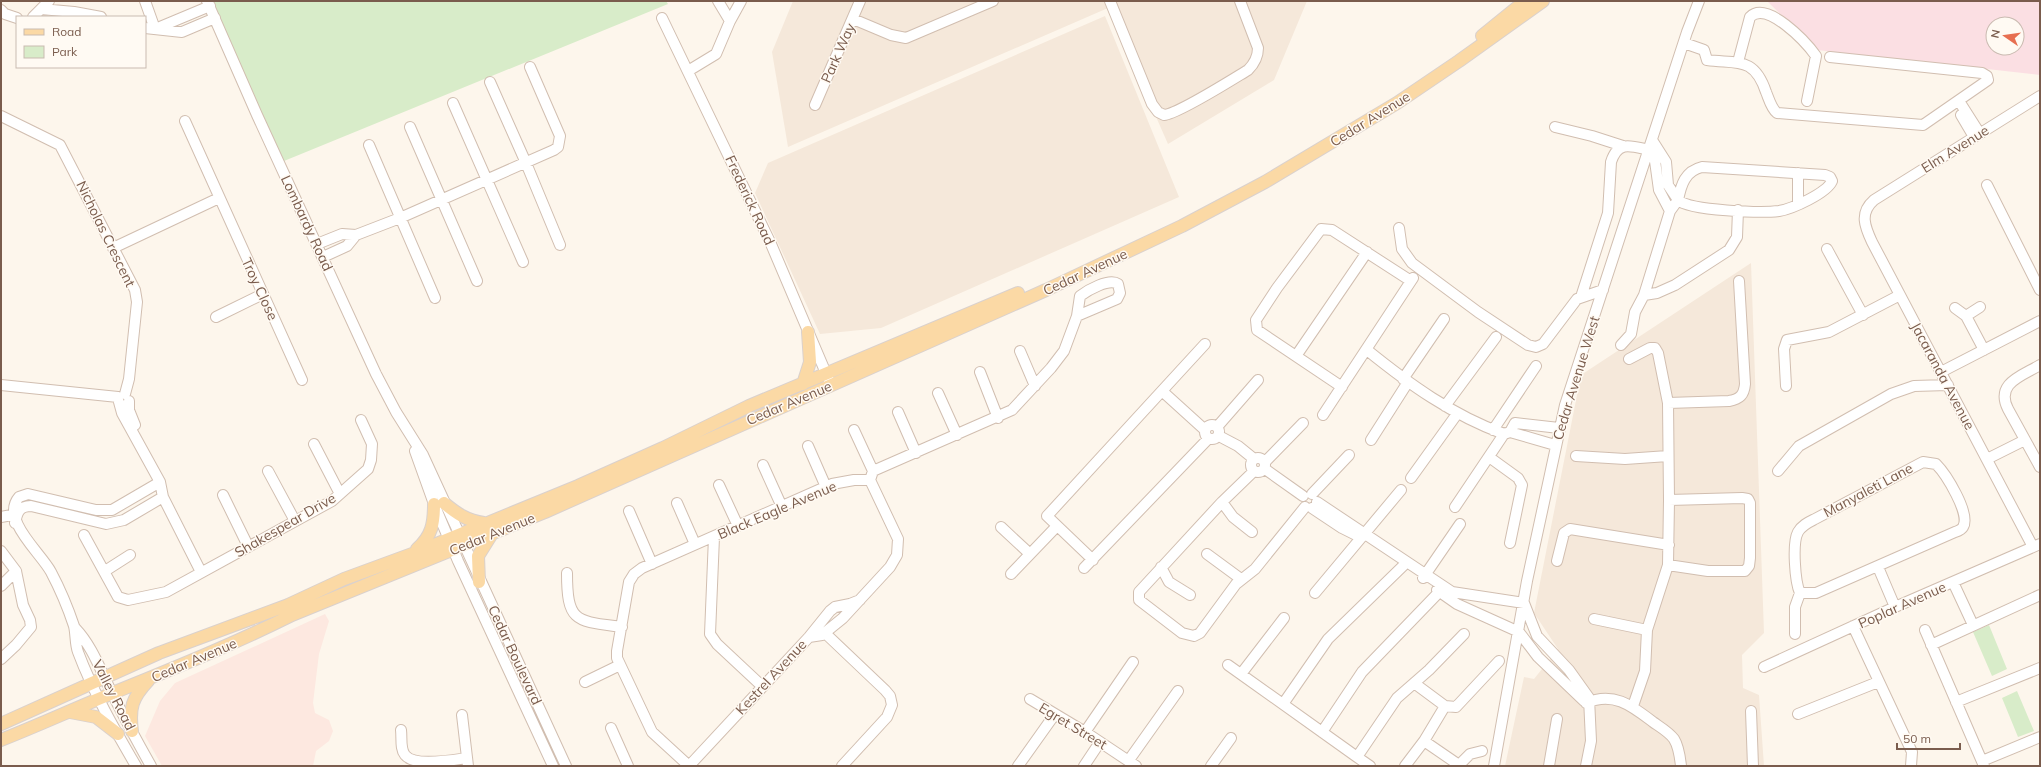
<svg xmlns="http://www.w3.org/2000/svg" width="2041" height="767" font-family="Mulish,sans-serif">
<rect width="100%" height="100%" fill="#fdf6ec"/>
<path fill="#f5e8da" d="M793 1H1307L1274 80 1168 144 1108 8 788 147 772 52Z
M1105 16 1179 197 881 328 820 334 755 193 768 163Z
M1751 263 1764 633 1742 655 1743 688 1759 695 1764 766H1505L1524 677 1534 679 1558 649 1534 613 1581 375Z"/>
<path fill="#fde8e0" d="M325 614 329 621 319 654 313 703 315 713 329 720 333 731 329 741 316 751 313 766H162L145 736 160 701 175 683Z"/>
<path fill="#fbdfe3" fill-rule="evenodd" d="M1767 1H2040V75L1817 50ZM1993 24H2017V48H1993Z"/>
<path fill="#d8ecc9" d="M210 1H666L668 4 284 161Z
M1989 625 2007 669 1992 676 1973 632Z
M2017 691 2034 731 2018 737 2002 698Z"/>
<g fill="none" stroke-linecap="round" stroke-linejoin="round">
<defs>
<path id="minor" d="M145 1 155 29
M207 1 257 115 376 374 396 412 423 455 566 766
M718 1 730 21
M1110 1 1152 104 1158 112 1164 115C1178 114 1233 79 1248 70 1254 64 1258 57 1258 48L1240 1
M41 9 74 12 101 17
M1 10 5 14 17 18
M33 17 49 1
M662 18 771 244 831 385
M853 19 891 35 906 38 993 1
M145 28 182 32 215 18
M155 29 210 6
M1684 43 1704 50 1707 60C1737 64 1754 56 1766 92 1769 99 1771 108 1777 113L1923 125 1988 80 1987 76 1982 73 1830 57
M1738 62 1750 17C1767 0 1806 42 1816 56L1807 101
M688 71 716 54 730 21 741 1
M490 82 526 163 560 245
M1959 101 1980 134
M453 103 523 262
M815 105 860 1
M1961 115 1974 137
M1 116 60 145 135 290 137 302 129 379 125 394
M185 121 302 380
M410 127 477 281
M1555 127 1592 136 1623 146
M1652 140 1666 162 1668 185 1678 200 1670 211 1644 295 1657 293 1675 285 1729 250 1737 237 1738 210
M369 145 435 298
M1702 167 1825 175 1830 177 1832 181C1827 193 1792 209 1779 211 1762 213 1690 211 1678 200 1681 185 1685 171 1702 167Z
M1798 173V204
M1987 185 2040 290
M1399 228 1402 249 1412 263 1478 312 1528 345 1536 347 1543 344 1577 299 1603 290
M317 244 342 234 356 235 400 218 554 150 558 147 560 136 530 67
M113 248 219 198
M1827 249 1863 315
M323 257 347 246 356 235
M1581 297 1608 213 1611 162C1618 140 1631 146 1649 150L1655 161 1659 190 1670 211
M1955 308 1966 316 1980 307
M1966 316 1984 350
M216 317 263 294
M1621 345 1631 334 1635 312 1644 295
M1367 350C1409 384 1452 415 1504 434L1510 432 1555 445
M1020 351 1035 386
M1296 356 1367 252
M1629 359 1650 348H1655L1658 353 1668 403 1669 500 1668 565 1647 630 1645 671 1633 706
M2040 365C2022 376 1995 383 2008 409L2040 467
M980 372 998 418
M1941 372 2040 321
M1403 379 1444 319
M1 385 118 397
M1786 386 1784 349 1787 340 1829 332 1900 295
M1342 387 1257 330 1256 320 1277 288 1321 229 1332 230 1411 281
M1162 391 1205 430
M938 393 957 435
M129 401V410L135 425
M119 402 122 413 160 482 163 497 201 572
M1668 403 1729 401C1740 399 1744 395 1745 384L1739 281
M1445 406 1496 337
M898 412 916 453
M1323 415 1413 278
M1205 432a7 7 0 1 1 14 0a7 7 0 1 1-14 0Z
M1217 427 1258 380
M854 430 873 471
M1493 430 1536 366
M1510 432 1515 423 1559 428
M1219 436 1238 446 1254 459
M1371 440 1408 382
M314 444 340 494
M808 446 826 487
M415 451 434 504 458 561 553 766
M1576 456 1625 459 1668 456
M1489 457 1518 478 1522 485 1510 543
M1251 465a7 7 0 1 1 14 0a7 7 0 1 1-14 0Z
M1987 459 2025 440
M1265 462 1303 423
M1923 462 1936 464C1946 474 1971 514 1963 527 1962 529 1958 531 1955 532L1816 593H1800C1795 582 1792 543 1798 532 1802 525 1809 522 1815 519Z
M763 465 782 507
M1265 469 1303 496
M268 471 295 521
M1254 471 1222 502 1139 592V600L1182 633 1194 636 1200 633 1236 584 1255 569 1305 507
M1778 471 1799 446 1891 394 1914 386 1948 385
M1411 478 1457 414
M870 480 873 471 1012 410 1051 368 1064 351 1077 316 1080 296C1088 290 1109 278 1118 284L1120 293 1117 299 1077 316
M719 485 738 526
M1312 494 1349 455
M223 495 248 546
M1222 502 1233 517 1252 532
M1317 502 1452 592 1524 603 1537 636 1569 670 1589 698 1591 741 1586 766
M677 503 695 544
M1455 507 1504 434
M1312 508 1342 528 1360 537
M629 511 652 564
M1 517 17 514
M15 523C17 513 19 506 31 506L106 524 124 520 163 497
M1001 527 1030 554
M84 535 118 597 128 600 166 592 332 501 368 469 371 460 372 444 361 420
M714 537 710 634 717 644 762 686
M2033 547 1872 242C1865 227 1859 213 1874 200L2040 96
M1 551 16 571 1 586
M1207 554 1241 579
M1093 560 1047 516 1205 344
M1557 561 1564 533 1570 529 1669 545
M1668 565 1708 571H1745L1749 566 1750 558V503L1748 499 1742 498 1669 500
M1161 567 1169 582 1190 595
M1878 567 1895 607
M1084 568 1208 439
M105 571 130 555
M567 573C567 623 576 621 622 627
M1011 574 1057 526
M1423 578 1460 524
M1953 582 1973 625
M1437 590 1457 604 1519 632 1538 657 1584 701
M1315 593 1401 490
M1594 619 1647 630
M1853 626 1912 752 1911 766
M75 628C93 647 101 672 113 695 125 719 138 743 151 766
M1925 630 1984 766
M825 633 885 690 890 696 892 705 887 717 842 766
M1795 634V607L1800 593
M809 637 822 635 843 618 890 567 897 555 898 539 870 480
M1931 645 2040 595
M1 659 16 645 31 627 30 620 23 605 16 571
M1228 665 1357 757 1397 698 1429 670 1464 634
M1764 667 1895 607 2040 544
M1241 674 1284 618
M585 682 620 665
M1414 683 1445 706 1456 707 1499 661
M1030 699 1085 732 1136 766
M1956 702 2040 668
M1586 703C1614 691 1632 706 1653 722 1660 727 1669 732 1674 739 1679 747 1680 757 1681 766
M1283 704 1328 639 1404 565
M1751 711 1753 766
M1798 714 1878 682
M462 715 468 766
M611 728 628 766
M401 730C402 738 400 749 405 755 414 767 453 760 467 758
M1085 732 1133 662
M1322 732 1362 672 1444 587
M1424 741 1459 765
M1357 757 1370 766
M1129 760 1178 691
M1982 761 2040 737
M136 766C115 730 93 692 78 652 75 644 76 634 74 626 68 608 60 589 51 572 41 553 0 519 19 497L28 494 96 510H112L160 482
M689 766 652 732 617 658V651L629 582 634 574 642 568 832 484 854 480H870
M689 766 809 637 830 611 835 607 850 604 860 600
M1018 766 1055 714
M1084 766 1100 742
M1211 766 1231 738
M1405 766 1424 741 1445 706
M1458 766 1470 754 1482 751
M1494 766 1527 581 1565 405 1687 32 1699 1
M1549 766 1557 719"/>
<path id="major" d="M1482 36 1525 1
M803 384 810 362 808 332
M444 503C456 513 467 521 484 523
M417 549C432 536 434 523 434 504
M479 582 478 556 493 532
M70 712 96 717 118 734
M1 724 159 653 288 605 344 579 412 554 578 486 663 448 749 406 1018 293
M132 731C129 708 132 698 148 681
M1 740C39 725 76 708 113 693 174 668 234 644 292 615L545 512 1046 290 1182 226 1265 182 1397 103 1459 61 1543 1"/>
</defs>
<use href="#minor" stroke="#d1beb0" stroke-width="12"/>
<use href="#major" stroke="#dad1cd" stroke-width="14"/>
<use href="#minor" stroke="#fff" stroke-width="10"/>
<use href="#major" stroke="#fbd9a5" stroke-width="12"/>
</g>
<g text-anchor="middle" dominant-baseline="central" stroke-width="3" stroke-linejoin="round" paint-order="stroke">
<g font-size="14" fill="#7a5c4d" stroke="#fffaf3">
<text transform="translate(838 53) rotate(-66)">Park Way</text>
<text transform="translate(1370 119) rotate(-32)">Cedar Avenue</text>
<text transform="translate(1955 149) rotate(-32)">Elm Avenue</text>
<text transform="translate(750 200) rotate(65)">Frederick Road</text>
<text transform="translate(307 223) rotate(65)">Lombardy Road</text>
<text transform="translate(106 234) rotate(64)">Nicholas Crescent</text>
<text transform="translate(1085 272) rotate(-25)">Cedar Avenue</text>
<text transform="translate(260 289) rotate(65)">Troy Close</text>
<text transform="translate(1943 376) rotate(62)">Jacaranda Avenue</text>
<text transform="translate(1576 378) rotate(-73)">Cedar Avenue West</text>
<text transform="translate(789 403) rotate(-23)">Cedar Avenue</text>
<text transform="translate(1868 490) rotate(-28)">Manyaleti Lane</text>
<text transform="translate(777 510) rotate(-23)">Black Eagle Avenue</text>
<text transform="translate(285 525) rotate(-30)">Shakespear Drive</text>
<text transform="translate(492 534) rotate(-22)">Cedar Avenue</text>
<text transform="translate(1902 605) rotate(-24)">Poplar Avenue</text>
<text transform="translate(515 655) rotate(65)">Cedar Boulevard</text>
<text transform="translate(194 660) rotate(-23)">Cedar Avenue</text>
<text transform="translate(771 677) rotate(-47)">Kestrel Avenue</text>
<text transform="translate(114 695) rotate(63)">Valley Road</text>
<text transform="translate(1073 726) rotate(31)">Egret Street</text>
</g>
</g>
<rect width="2041" height="767" fill="none" stroke="#7a5c4d" stroke-width="4"/>
<rect x="16" y="16" width="130" height="52" fill="#fffaf3" stroke="#cabbb1"/>
<rect x="24" y="29" width="20" height="6" fill="#fbd9a5" stroke="#cabbb1"/>
<text x="52" y="36" font-size="12" fill="#7a5c4d">Road</text>
<rect x="24" y="46" width="20" height="12" fill="#d8ecc9" stroke="#cabbb1"/>
<text x="52" y="56" font-size="12" fill="#7a5c4d">Park</text>
<g transform="translate(2005 36) rotate(283)"><circle r="19" fill="#fffaf3" stroke="#cabbb1"/>
<path d="M0-3L7 15L0 10L-7 15Z" fill="#e76f51"/>
<text y="-6" font-size="11" font-weight="bold" text-anchor="middle" fill="#7a5c4d">N</text>
</g>
<path d="M1897 743v6h63v-6" fill="none" stroke="#7a5c4d" stroke-width="2"/>
<text x="1903" y="743" font-size="12" fill="#7a5c4d" stroke="#fffaf3" stroke-width="3" paint-order="stroke">50 m</text>
</svg>
